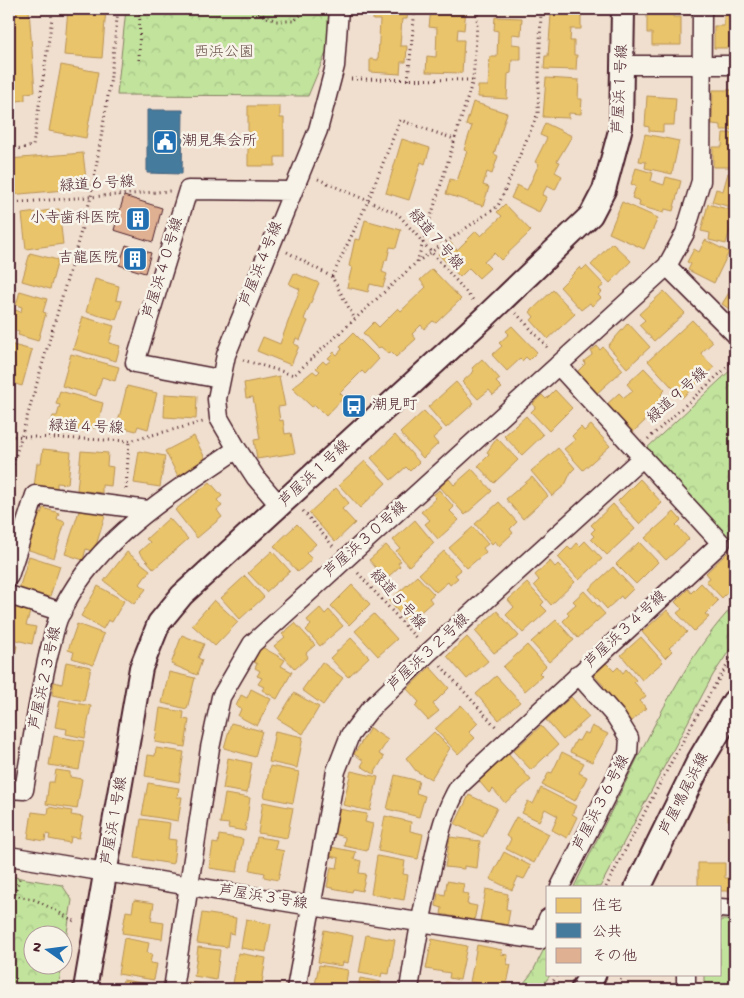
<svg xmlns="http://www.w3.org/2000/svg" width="744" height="998" font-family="'Gochi Hand','Klee One',sans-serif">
<defs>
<pattern id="forest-crowns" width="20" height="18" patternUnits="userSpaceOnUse" patternTransform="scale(1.25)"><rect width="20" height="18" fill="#c1e39c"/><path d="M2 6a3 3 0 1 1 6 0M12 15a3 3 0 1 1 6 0" fill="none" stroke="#a7c287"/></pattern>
</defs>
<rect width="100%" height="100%" fill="#f0dfce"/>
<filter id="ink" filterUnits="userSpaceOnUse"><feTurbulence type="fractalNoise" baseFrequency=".02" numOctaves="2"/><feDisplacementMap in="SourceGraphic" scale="10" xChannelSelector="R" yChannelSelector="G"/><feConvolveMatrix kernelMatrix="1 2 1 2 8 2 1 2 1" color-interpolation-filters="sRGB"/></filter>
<g filter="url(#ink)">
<path fill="#c1e39c" stroke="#868164" d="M720 920H735V989H704V974H720Z"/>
<path fill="url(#forest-crowns)" stroke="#868164" d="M126 9H331V41L308 96 117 95Z
M735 366V544L647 448Z
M735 604V642L713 675 600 887H574C596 841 619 796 641 751 667 700 695 646 735 604Z
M9 876 62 885 72 900 63 959 62 936H32V966H62L58 989H9Z
M548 941V974H551L540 989H519L532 973Z"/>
<path fill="#e9c46a" stroke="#b99257" d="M9 9H29L35 92 25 93V100L9 102Z
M68 9H106L102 58 64 55Z
M374 9H408L407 19H402L400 46H407L406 62H401L400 74 370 72V59L378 60 380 20H373Z
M431 9H466L464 30 458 29 457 40H464L462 73 426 72 427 56 436 57 437 28 429 27Z
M545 9H574V15H581V29H571L570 41H574V55H577L576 70 544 69 545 56H548L551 15H545Z
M647 9H673V17H681V45H652V33H647Z
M724 10 735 11V48H714V26H724Z
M495 17 522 18 521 35 512 34V44L521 45V60H512L511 73 508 74 507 99 478 97V86H488L490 57H497L498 31 494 30Z
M61 65 98 72 86 138 49 131Z
M546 78 579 80 578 99H582L581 114 569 113V118L543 117Z
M713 90H735V130H721V125L712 124Z
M647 96 676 98 674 125H663V132L649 131V127L645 126Z
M473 102 507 113 494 154 498 156 492 174 487 172 483 185 489 187 483 206 446 194 450 179 457 181 467 151 464 150 472 126 466 125Z
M248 106H280V118H284V157H275V166H248Z
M545 123 572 136 557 161 560 162 555 172 562 176 555 190 547 186 542 195 547 197 539 212 511 198 517 185 527 190 539 164 535 162 547 138 540 135Z
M723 133H735V167H713V147H722Z
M645 134 679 141 672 174 645 168 646 162 639 161Z
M402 139 430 148 425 164 421 162 409 200 386 193Z
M83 153 87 188 9 195V159Z
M636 168 653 173 651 181 664 185 666 177 681 181 673 211 665 209 664 213 639 206 640 201 632 198 636 186 631 184Z
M728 173 735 175V208L712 202 716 189 723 191Z
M622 202 658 218 644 249 609 233Z
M505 204 531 231 501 260 494 253 484 262 490 268 479 278 469 268 460 277 438 254 450 242 457 250 476 231 481 236 502 216 497 212Z
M708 204 735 211 726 244 709 240 710 233 701 231Z
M59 209 63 244 26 249 22 214Z
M365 220 401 230 396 248 390 247 387 260H385L382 272 387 274 383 287 370 284 368 292 347 287 352 267 349 266 355 239 360 240Z
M705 240 729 252 714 283 688 270 691 264 687 262 694 249 699 252Z
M612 243 631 261 610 283 591 265Z
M30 253 58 260 50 289 22 281Z
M586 266 604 285 599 289 602 292 598 295 601 298 592 306 590 303 581 310 560 287 580 267 582 270Z
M432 269 461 299 436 323 433 321 424 329 421 325 412 334 416 339 396 357 391 352 388 353 381 347 377 348 363 333 374 322 379 327 398 308 401 311 426 287 420 280Z
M294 273 319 283 304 319 308 321 300 340 296 338 294 344 299 346 291 365 257 351 263 337 280 344 300 289 289 284Z
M95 279 119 286 116 300 122 301 116 320 86 312Z
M735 283V313L722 304Z
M553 290 575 314 548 339 531 320 534 317 530 312Z
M20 291 47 299 43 312 46 313 38 341 18 335 19 332 10 329 15 310 21 312 22 307 16 305Z
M664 291 685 313 654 341 639 325 645 320 639 314Z
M83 317 114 326 109 343 120 346 116 361 73 349Z
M692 320 713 342 701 353 714 368 682 398 648 361Z
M628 323 650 347 627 368 608 346Z
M512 326 537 352 529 360 526 357 522 361 520 359 507 371 492 355 502 346 499 343 509 334 506 331Z
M353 333 379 359 365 374 362 371 340 393 344 397 326 416 315 405 312 407 292 388 313 371 317 374 320 371 316 368 323 361 326 364 331 360 328 358 334 352 337 355 342 349 340 346Z
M9 344 32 350 22 386 9 382Z
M597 346 600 350 603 347 623 370 596 394 577 372 585 364 584 361 592 355 591 351Z
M71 354 119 367 115 381 102 377 96 396 62 386Z
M482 359 500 379 496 382 502 388 493 395 489 390 478 399 462 382 474 371 472 368Z
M644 368 665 390 661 394 664 397 660 400 663 404 652 414 649 410 644 415 648 418 631 434 605 406 619 393 624 398 633 391 627 384Z
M279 376 285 406 278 407 280 421 283 420 285 434 291 433 295 453 257 459 254 440 260 439 253 397 246 398 244 383Z
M456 382 474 403 446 428 428 407Z
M127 386 157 393 148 429 138 426 136 431 117 426Z
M555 390 572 408 549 431 531 412 535 408 533 403 542 395 546 399Z
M60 391 103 403 97 428H84L83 432 51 424 53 416H57L60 405 56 404Z
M165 394 197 396 196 419 164 417Z
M424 411 442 430 433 438 438 444 423 458 400 433Z
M526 416 543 435 522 455 504 436Z
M591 425 610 446 583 470 564 449 575 440 572 436 581 427 584 431Z
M395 435 419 462 410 471 406 467 391 480 371 458Z
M194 436 207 462 178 476 165 451Z
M497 438 518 460 494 483 478 466 489 455 487 452Z
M558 448 575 468 571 472 565 485 552 496 531 471Z
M43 449 71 452 68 484 57 483V489L34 487 37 463H41Z
M81 451 108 453 107 466 113 467 111 486 102 485V493L77 490Z
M139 451 165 456 160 487 134 483Z
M365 461 386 483 360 508 339 485Z
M472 469 492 491 465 515 440 487 449 479 454 485Z
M532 477 548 496 523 519 506 499Z
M640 479 662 503 640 524 618 501Z
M210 482 222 496 217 500 222 506 217 510 222 517 197 538 175 510Z
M336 488 349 503 342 509 355 523 335 542 309 513Z
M439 490 454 507 450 511 459 520 438 539 425 524 430 520 421 512 436 498 433 495Z
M499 502 517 522 510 529 513 533 499 546 495 541 492 544 475 524Z
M613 504 635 529 607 555 591 539 594 536 591 533 595 529 591 525Z
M81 505 106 513 94 552 86 549 83 560 65 554Z
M43 508 59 513 57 519 65 522 54 558 26 549 37 513 41 514Z
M674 512 681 520 676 525 689 539 666 560 645 538Z
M169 518 188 539 154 569 139 552 150 542 146 539Z
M415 520 434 543 409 566 396 551 400 548 393 540Z
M297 524 316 544 306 553 312 559 298 572 274 546Z
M473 527 488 544 483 548 486 552 467 568 449 548Z
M585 541 602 559 579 580 558 557 568 547 571 550 577 543 580 546Z
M639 542 658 562 636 584 616 564Z
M386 545 401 561 398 563 400 566 388 577 386 574 383 576 369 560Z
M272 551 290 571 266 592 248 573Z
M444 551 461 570 455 575 458 578 450 585 448 582 436 592 419 574Z
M127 552 150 570 140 584 146 589 134 604 104 581Z
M728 552 735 559V585L722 598 706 581 710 578 706 573Z
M29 556 60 566 49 599 19 589Z
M550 561 555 567 558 564 575 582 551 605 534 585 539 580 535 575Z
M613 567 633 589 623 599 621 596 607 609 589 589Z
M245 576 264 597 240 619 221 598Z
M417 576 434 594 429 598 432 602 408 623 389 601Z
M527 583 544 602 541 605 547 611 523 633 506 615 514 607 508 600Z
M701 583 718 601 705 614 709 617 694 631 677 613 682 609 675 602 688 589 691 593Z
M352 585 370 604 349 625 331 606Z
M98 586 124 601 112 622 108 620 103 629 81 616Z
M584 591 605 614 578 638 563 621 569 615 567 612 576 604 573 601Z
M214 600 238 622 215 646 192 625Z
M9 603 31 609 26 625 36 627 32 644 9 638Z
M320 608 325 614 329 610 343 626 320 646 306 630 311 625 307 620Z
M667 610 687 632 669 648 672 651 665 658 642 632Z
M497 611 519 636 494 653 475 631Z
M374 614 397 639 378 656 355 631Z
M556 620 574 640 549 662 531 642Z
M295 623 315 645 306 653 308 657 295 669 274 646 285 637 282 634Z
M77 624 104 634 93 665 72 658 74 652 68 650Z
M182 635 204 644 198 658 202 660 197 675 171 664Z
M467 637 488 661 467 679 447 656Z
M641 637 663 662 642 680 621 655Z
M351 638 369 657 348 677 330 658Z
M9 644 17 646 9 676Z
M527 645 546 666 539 673 542 676 525 691 503 667Z
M260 646 285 660 281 666 292 672 277 699 262 690 264 687 258 684 262 678 257 676 260 671 255 668 257 664 251 660Z
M66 662 91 667 84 701 52 695 54 682 62 684Z
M322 662 343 678 323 705 302 690Z
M606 663 614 671 618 667 623 673 626 669 636 680 634 682 646 696 640 701 646 708 631 722 601 689 604 686 593 674Z
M430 667 449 688 433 704 439 711 428 720 415 706 419 702 407 689Z
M169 672 195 678 187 709 162 703Z
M496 676 520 702 499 720 476 694Z
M251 689 271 699 257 726 238 716 241 709 236 706 241 695 247 698Z
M294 693 319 707 303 734 278 719Z
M571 697 589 717 563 740 546 720Z
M60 700 91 706 85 738 66 734 67 729 55 727Z
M461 705 478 723 469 732 475 738 458 754 435 729Z
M160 708 184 712 183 719 189 720 185 747 155 742Z
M231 723 262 731 255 757 224 748Z
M541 726 558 745 531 770 513 751Z
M592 726 608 734 592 762 570 752 576 740 579 741 584 732 588 734Z
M370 728 388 740 379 754 384 757 374 774 361 766 364 761 354 754Z
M275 731 303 737 297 768 269 762Z
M434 732 450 748 431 779 416 771 406 758Z
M54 736 84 741 79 770 49 765Z
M156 748 184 752 179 782 145 776 148 755 155 756Z
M562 752 584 763 579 773 587 777 575 801 542 785 549 772 552 773Z
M508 754 531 780 505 803 493 789 489 793 479 781Z
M228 758 252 763 247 793 223 789Z
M270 766 299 772 293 803 264 797Z
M56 770 70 772V777L82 779 77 809 46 804 49 782H54Z
M351 771 378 777 370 811 343 805Z
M395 775 419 781 416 793 425 796 419 817 387 809Z
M148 783 179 788 177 797H182L178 821 142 815Z
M541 788 576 806 572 814 577 817 567 838 552 830 558 816 545 809 539 821 522 813 528 801 533 804Z
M225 794 250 798 245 831 228 828 229 824 220 823Z
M729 794H735V820H728Z
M469 795 497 808 483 837 455 824Z
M263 802 293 808 287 838 258 833Z
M49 807 72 811 71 815 83 817 79 838 71 837 70 843 49 839 50 835 46 834 45 841 28 838 32 812 48 814Z
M339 809 367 814 365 822 373 824 367 851 344 846 345 837 334 834Z
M385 816 411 822 410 831 423 834 418 859 378 851Z
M516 817 549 834 534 863 506 849 511 839 506 836Z
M141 819 170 823 168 839 176 840 173 864 135 858Z
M219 835 243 839 237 872 209 868 213 843 218 844Z
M257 837 277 840 275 849 284 851 278 880 264 877 265 873 250 870Z
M450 837 480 841 477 868 464 866V869L445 867Z
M331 847 356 852 354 859 361 861 359 873 366 874 362 891 353 889 352 892 327 887 331 867 337 868 339 858 330 856Z
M504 852 531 866 524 879 518 877 512 890 490 879Z
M377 856 405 861 403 874 408 875 404 900 371 894Z
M698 863H725V878H734V891H720V887H698Z
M447 881 464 884 462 893 469 894 467 904 477 906 474 921 441 914 442 908 436 906 438 893 445 895Z
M486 889 508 894 506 909 510 910 507 927 480 921Z
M134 900 154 903 151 921 164 923 162 939 122 933 126 911 132 912Z
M202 913 236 918 234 934 229 933 227 947 197 943Z
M246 919 271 924 266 952 241 948Z
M324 930 353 936 348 963 343 962 342 966 318 962Z
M366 935 395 940 389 974 382 973 381 977 359 973Z
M124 938 149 943 147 953 152 954 150 963 157 964 154 980 118 974Z
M432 939 467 946 460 980 449 978 450 973 426 969Z
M477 945 502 950 501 954 508 955 507 964 511 965 506 989 470 982Z
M198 947 220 950 216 980 194 976Z
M238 953 266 958 261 989 233 984Z
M319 965 348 970 345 989H314Z
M360 978 381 982 379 989H358Z
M123 980 149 984 148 989H121Z
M188 982 215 986 214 989H187Z
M445 982 483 989H444Z"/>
<path fill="#457b9d" stroke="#465f7b" d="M147 110H183L182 174 147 173Z"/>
<path fill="#e0b092" stroke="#4a1f2b" d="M124 196 162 208 153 242 114 230Z
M126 245 151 253 145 273 119 265Z"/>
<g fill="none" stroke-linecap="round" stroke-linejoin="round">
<defs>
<path id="minor" d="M624 65H735
M667 266 735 334
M220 379 135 363 188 190 292 191
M280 506 256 478 237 449 219 418 217 399 226 355 318 130 335 66 339 9
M9 576 35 495 148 510
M9 595 62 612
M9 789 24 790C32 744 38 698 49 652 52 642 54 630 58 619 91 541 170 495 237 449
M9 856 311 906 540 940 548 918
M560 887 628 753 629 738 616 717 578 674
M720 908 735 909
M173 989 210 748 221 697 252 644 667 266 685 233 701 181 702 9
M296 989 336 771 350 735 370 709 429 652 643 457
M409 989C415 950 422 911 431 872 438 841 443 812 460 785L721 543 558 365
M686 989V974"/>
<path id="tertiary" d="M85 989 141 668 159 623 182 595 486 316 591 215 604 190 621 127 623 9"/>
<path id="secondary" d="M638 887 700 761 735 702
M584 989 593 974"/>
</defs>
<use href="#minor" stroke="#4a1f2b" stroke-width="21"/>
<use href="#tertiary" stroke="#4a1f2b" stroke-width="26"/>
<use href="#secondary" stroke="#4a1f2b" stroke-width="29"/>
<path stroke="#4a1f2b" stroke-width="3" stroke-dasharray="1 4" stroke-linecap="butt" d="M249 9 276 21H294L307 9
M309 9 320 13
M139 60 140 9
M351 79 473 80
M408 80 415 9
M9 150 33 146 52 18 50 9
M318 179 398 214 473 300
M9 203 170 191
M287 252 332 277 355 319
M417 262 498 206 538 113 541 9
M332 277 368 201 400 120 454 139
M516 313 549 349
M243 360 294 375 417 262 473 80 478 9
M9 436 129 441 203 422
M648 439 735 360
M9 479 91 197 110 84 118 9
M126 489 129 441
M303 511 333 546
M358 573 417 639
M441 666 497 728
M606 887C647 808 687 728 735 653
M9 894 36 900 76 922
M15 894 20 875
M548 989 558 974
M616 989 623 974"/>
<use href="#minor" stroke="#f7f3e8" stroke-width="18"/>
<use href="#tertiary" stroke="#f7f3e8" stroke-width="22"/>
<use href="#secondary" stroke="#f7f3e8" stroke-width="25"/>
</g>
</g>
<defs>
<symbol id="civic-square" viewBox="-11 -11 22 22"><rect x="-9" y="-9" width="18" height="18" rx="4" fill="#1f6fb2" stroke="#f7f3e8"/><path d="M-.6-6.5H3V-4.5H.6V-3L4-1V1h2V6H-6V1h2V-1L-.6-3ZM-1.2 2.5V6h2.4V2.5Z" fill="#fff"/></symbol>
<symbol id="building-square" viewBox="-11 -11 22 22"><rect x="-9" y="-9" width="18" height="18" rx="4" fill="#1f6fb2" stroke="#f7f3e8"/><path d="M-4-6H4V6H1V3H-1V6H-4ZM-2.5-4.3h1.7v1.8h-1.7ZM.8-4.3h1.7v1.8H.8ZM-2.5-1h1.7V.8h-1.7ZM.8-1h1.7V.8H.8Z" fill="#fff"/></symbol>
<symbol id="bus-square" viewBox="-11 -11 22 22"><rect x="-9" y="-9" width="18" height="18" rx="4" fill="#1f6fb2" stroke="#f7f3e8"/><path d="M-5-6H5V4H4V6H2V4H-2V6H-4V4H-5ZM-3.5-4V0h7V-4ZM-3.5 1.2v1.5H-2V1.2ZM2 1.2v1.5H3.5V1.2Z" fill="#fff"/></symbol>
</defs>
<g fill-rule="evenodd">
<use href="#civic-square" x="151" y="128" width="28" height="28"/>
<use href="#building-square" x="124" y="205" width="28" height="28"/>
<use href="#building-square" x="121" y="245" width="28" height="28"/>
<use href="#bus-square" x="340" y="392" width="28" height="28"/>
</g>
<g text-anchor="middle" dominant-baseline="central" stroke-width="5" stroke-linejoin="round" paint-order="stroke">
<g font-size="15" fill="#685047" stroke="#f7f3e8">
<text x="224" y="53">西浜公園</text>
</g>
<g font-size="15" fill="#4a1f2b" stroke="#f7f3e8">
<text transform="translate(621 89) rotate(-87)">芦屋浜１号線</text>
<text transform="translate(97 185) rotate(-4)">緑道６号線</text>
<text transform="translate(435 240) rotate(49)">緑道７号線</text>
<text transform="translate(262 264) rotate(-68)">芦屋浜４号線</text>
<text transform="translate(164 268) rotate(-73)">芦屋浜４０号線</text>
<text transform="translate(678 396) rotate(-42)">緑道９号線</text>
<text transform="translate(86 428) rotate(2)">緑道４号線</text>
<text transform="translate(315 474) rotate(-43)">芦屋浜１号線</text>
<text transform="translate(366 540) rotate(-42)">芦屋浜３０号線</text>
<text transform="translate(397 600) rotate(48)">緑道５号線</text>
<text transform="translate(626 630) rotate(-43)">芦屋浜３４号線</text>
<text transform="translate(429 653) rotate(-43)">芦屋浜３２号線</text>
<text transform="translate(46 678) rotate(-78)">芦屋浜２３号線</text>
<text transform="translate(685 794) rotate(-63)">芦屋鳴尾浜線</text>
<text transform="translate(602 803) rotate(-63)">芦屋浜３６号線</text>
<text transform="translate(115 821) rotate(-80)">芦屋浜１号線</text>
<text transform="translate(263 898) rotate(9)">芦屋浜３号線</text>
</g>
<g font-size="15" fill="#4a1f2b" stroke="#f7f3e8" text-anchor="start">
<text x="182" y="142">潮見集会所</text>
<text x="120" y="219" text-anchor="end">小寺歯科医院</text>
<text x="118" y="259" text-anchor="end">吉龍医院</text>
<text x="372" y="406">潮見町</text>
</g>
</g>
<rect width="744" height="998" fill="none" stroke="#f7f3e8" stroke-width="30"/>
<rect x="15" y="15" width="714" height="968" fill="none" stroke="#4a1f2b" stroke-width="2" filter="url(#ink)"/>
<rect x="546" y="886" width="175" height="90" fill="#f7f3e8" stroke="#b29e9c"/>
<rect x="556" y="898" width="25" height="15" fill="#e9c46a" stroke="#b29e9c"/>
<text x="592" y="910" font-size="15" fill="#4a1f2b">住宅</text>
<rect x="556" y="923" width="25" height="15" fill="#457b9d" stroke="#b29e9c"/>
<text x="592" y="936" font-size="15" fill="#4a1f2b">公共</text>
<rect x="556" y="948" width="25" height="15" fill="#e0b092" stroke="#b29e9c"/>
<text x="592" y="960" font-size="15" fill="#4a1f2b">その他</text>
<g transform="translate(48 950) rotate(284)"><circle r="24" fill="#f7f3e8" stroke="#b29e9c"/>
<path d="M0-4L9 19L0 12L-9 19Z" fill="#1f6fb2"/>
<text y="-8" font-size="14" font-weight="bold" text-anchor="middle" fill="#4a1f2b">N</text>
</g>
</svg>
